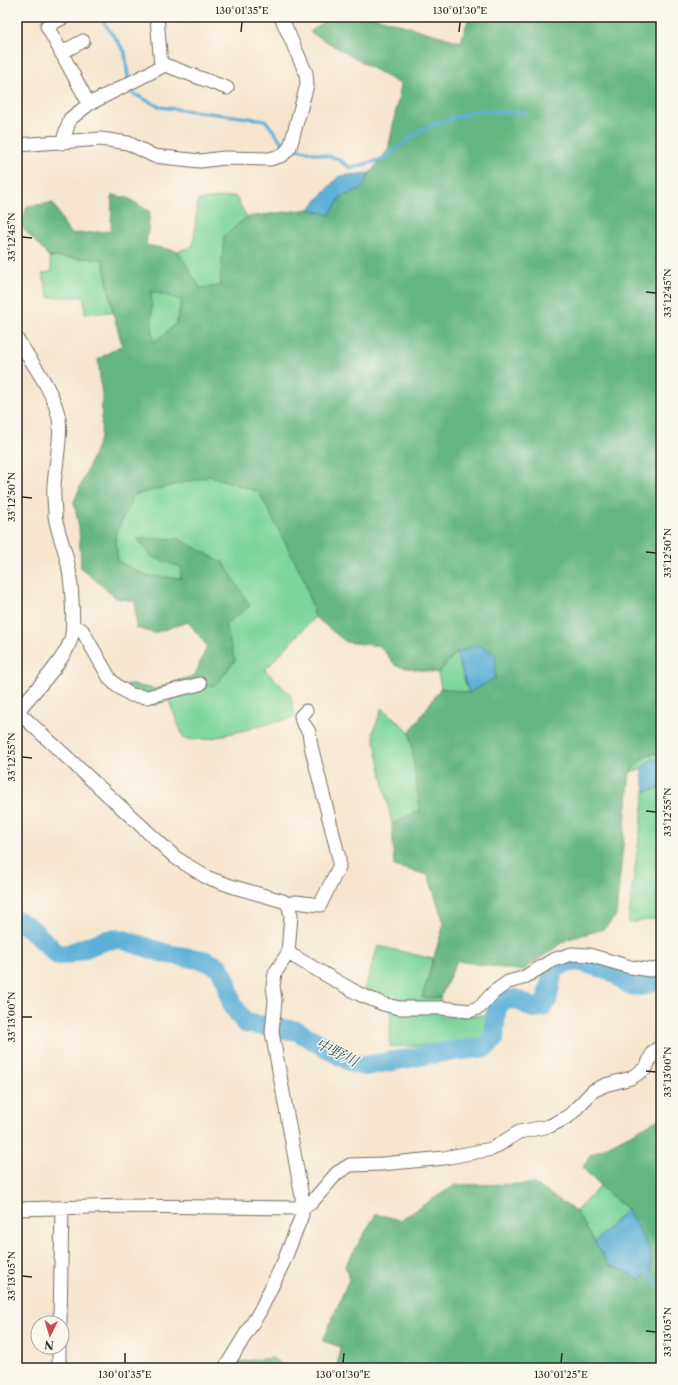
<svg xmlns="http://www.w3.org/2000/svg" width="678" height="1385" font-family="'Libre Caslon Text','Noto Serif JP',serif">
<rect width="100%" height="100%" fill="#fbf7ec"/>
<filter id="ink" filterUnits="userSpaceOnUse"><feTurbulence type="fractalNoise" baseFrequency=".025" numOctaves="2"/><feDisplacementMap in="SourceGraphic" scale="8" xChannelSelector="R" yChannelSelector="G"/><feConvolveMatrix kernelMatrix="1 2 1 2 8 2 1 2 1" color-interpolation-filters="sRGB"/></filter>
<filter id="wash" filterUnits="userSpaceOnUse"><feTurbulence type="fractalNoise" baseFrequency=".012" numOctaves="4" result="noise"/><feDisplacementMap in="SourceGraphic" scale="16" xChannelSelector="R" yChannelSelector="G"/><feGaussianBlur stdDeviation="0.9" result="paint"/><feColorMatrix in="noise" values="0 0 0 0 0 0 0 0 0 0 0 0 0 0 0 0 0 1.4 0 .05"/><feComposite in="paint" operator="in"/></filter>
<g filter="url(#wash)">
<rect width="100%" height="100%" fill="#f6e6cf"/>
<path fill="#7bd59a" stroke="#538062" d="M235 196 247 217 224 236 220 286 200 288 178 251 193 246 198 200Z
M49 257 103 259 113 312 85 314 84 297H49L42 274 52 271Z
M151 291 182 300 176 324 152 344Z
M210 476 260 492 304 579 315 617 265 670 290 694 296 717 209 739H184L169 701 217 684 235 660 181 578 146 576 118 561 115 535 134 495Z
M456 653 469 693 441 688 438 673Z
M382 708 410 732 420 810 392 824 373 733Z
M661 752V762L653 759 641 769 630 772 647 755Z
M661 789V918L628 923 645 791Z
M378 946 433 959 422 998H440L442 1017 493 1015 487 1041 390 1047 391 999 365 989Z
M600 1186 627 1209 595 1242 576 1211Z"/>
<path fill="#64b682" stroke="#487056" fill-rule="evenodd" d="M330 17H375L461 42 469 17H661V752L647 755 630 772 616 916 604 929 568 939 522 971 457 961 440 998H422L444 923 428 875 394 866 392 824 420 810 410 732 441 688 469 693 478 645 456 653 438 673 396 666 380 646 346 642 315 617 304 579 259 492 210 476 134 495 115 535 118 561 146 576 181 578V567L152 557 137 538 179 539 224 563 250 606 225 624 235 660 217 684 155 705 128 700 127 684 155 689 195 675 207 646 188 622 154 633 136 628 135 601 116 598 81 568 79 527 74 502 101 436 102 396 98 359 122 345 113 312 103 259 49 257 21 226 27 206 53 203 70 234 111 231 112 195 128 198 150 212 146 245 178 251 200 288 220 286 224 236 247 217 309 209 329 215 341 197 362 188 370 173 388 150 401 85 310 32ZM151 291 182 300 176 324 153 343Z
M661 1118V1368H337L340 1347 323 1341 349 1279 345 1266 376 1214 400 1220 455 1185 534 1184 576 1211 609 1265 625 1271 639 1280 651 1271 649 1250 627 1209 600 1186 583 1168 590 1155Z
M273 1358 286 1368H236L237 1362Z"/>
<path fill="#5db0d8" stroke="#446e82" d="M370 173 362 188 341 197 329 215 309 209 339 176Z
M478 645 496 655 495 678 469 693 456 653Z
M653 759 661 762V789L645 791 641 769Z
M627 1209 650 1250 651 1271 639 1280 625 1271 609 1265 595 1242Z"/>
<g fill="none" stroke-linecap="round" stroke-linejoin="round">
<path stroke="#5db0d8" stroke-width="3.5" d="M100 17 125 52 128 78
M130 92 160 107 265 120 285 146
M297 149 336 158 351 168 384 159 420 130 474 111 526 113
M645 1270 657 1284 661 1285"/>
<path stroke="#5db0d8" stroke-width="20" d="M17 920 30 928 58 955 68 954 106 940 121 939 167 954 204 960 219 967 226 980 232 1004 245 1023 297 1031 353 1063 365 1066 437 1053 486 1047 494 1039 496 1011 501 1000 516 999 533 1008 542 1007 547 1000 553 970 563 964 578 961 612 971 630 985 642 986 661 978"/>
</g>
</g>
<g filter="url(#ink)">
<g fill="none" stroke-linecap="round" stroke-linejoin="round">
<defs>
<path id="minor" d="M157 17 161 66
M61 53 83 41
M89 104 165 65 227 88
M62 143 70 119 89 104 47 26 64 17
M17 145 101 139 128 143 154 156 200 161 224 158 270 159 283 155 290 147 307 85 306 73 281 17
M17 339C32 363 54 391 59 419 62 436 55 467 54 486 53 495 55 506 55 516 57 531 64 546 67 560 71 575 75 625 71 639 64 662 33 692 17 712
M73 626 82 630 110 679 117 686 131 695 147 697 200 684
M17 711 176 858 206 877 234 887 283 901 288 904 291 915 288 953 275 973 273 986 275 1000 272 1032 302 1197V1215L284 1261 260 1311 225 1368
M288 904 296 902 320 905 339 867V858L311 746 309 732 302 721 301 716 306 711
M288 953 359 994 383 1004 399 1008H442L470 1011 480 1007 494 992 508 982 523 978 553 960 572 954 589 955 630 967 650 970 661 969
M17 1209 127 1206 302 1208 311 1203 337 1173 350 1165 382 1164 444 1158 492 1149 519 1132 550 1126 569 1116 593 1091 605 1085 631 1078 646 1068 653 1052 661 1046
M60 1323 62 1208
M59 1368V1347"/>
</defs>
<use href="#minor" stroke="#726c64" stroke-width="15"/>
<use href="#minor" stroke="#fff" stroke-width="13"/>
</g>
</g>
<path fill="none" stroke="#2b2b2b" stroke-width="1.5" d="M241 32 242 22M459 32 460 22M22 237 32 238M646 292 656 293M22 497 32 498M646 552 656 553M22 757 32 758M646 811 656 812M22 1017H32M646 1071 656 1072M22 1276 32 1277M646 1331 656 1332M125 1363V1353M343 1363 344 1353M561 1363 562 1353"/>
<g text-anchor="middle" dominant-baseline="central" stroke-width="3" stroke-linejoin="round" paint-order="stroke">
<g font-size="15" font-style="italic" fill="#3c5a68" stroke="#fbf7ec">
<text transform="translate(337 1052) rotate(27)">中野川</text>
</g>
</g>
<rect width="678" height="1385" fill="none" stroke="#fbf7ec" stroke-width="44"/>
<g transform="translate(50 1335) rotate(185)"><circle r="19" fill="#fbf7ec" stroke="#a8a59f"/>
<path d="M0-3L7 15L0 10L-7 15Z" fill="#d1495b"/>
<text y="-6" font-size="11" font-weight="bold" text-anchor="middle" fill="#2b2b2b">N</text>
</g>
<rect x="22" y="22" width="634" height="1341" fill="none" stroke="#2b2b2b" stroke-width="1.5"/>
<g font-size="10" text-anchor="middle" fill="#2b2b2b">
<text x="242" y="14">130°01'35"E</text>
<text x="460" y="14">130°01'30"E</text>
<text transform="translate(11 237) rotate(-90)" y="4">33°12'45"N</text>
<text transform="translate(667 293) rotate(-90)" y="4">33°12'45"N</text>
<text transform="translate(11 497) rotate(-90)" y="4">33°12'50"N</text>
<text transform="translate(667 553) rotate(-90)" y="4">33°12'50"N</text>
<text transform="translate(11 757) rotate(-90)" y="4">33°12'55"N</text>
<text transform="translate(667 812) rotate(-90)" y="4">33°12'55"N</text>
<text transform="translate(11 1017) rotate(-90)" y="4">33°13'00"N</text>
<text transform="translate(667 1072) rotate(-90)" y="4">33°13'00"N</text>
<text transform="translate(11 1276) rotate(-90)" y="4">33°13'05"N</text>
<text transform="translate(667 1332) rotate(-90)" y="4">33°13'05"N</text>
<text x="125" y="1378">130°01'35"E</text>
<text x="343" y="1378">130°01'30"E</text>
<text x="561" y="1378">130°01'25"E</text>
</g>
</svg>
